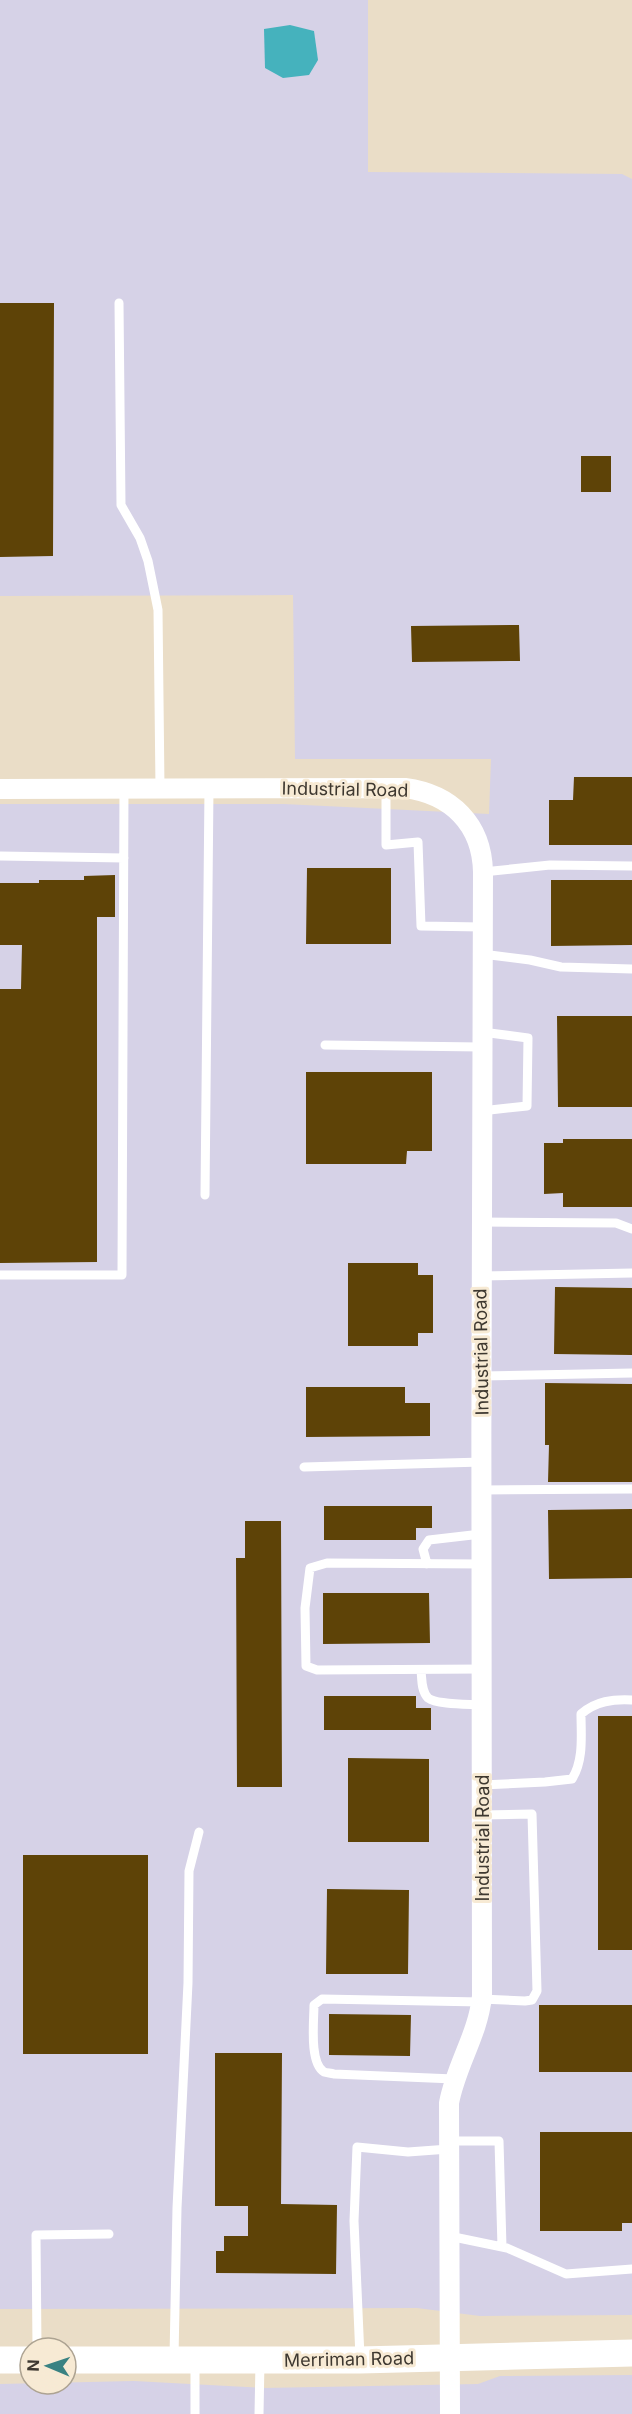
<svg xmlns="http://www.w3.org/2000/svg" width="632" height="2414" font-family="Inter,sans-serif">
<rect width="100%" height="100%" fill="#eaddc7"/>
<path fill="#d6d2e7" d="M0 0H368V172L622 174 632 179V2315L480 2316 417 2308 0 2309V804H284L489 814 491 759H295L293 595 0 596Z
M632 2375V2414H0V2384L134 2381 264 2388 478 2384 500 2376Z"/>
<path fill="#45b2bd" d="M290 25 314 31 318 60 309 75 283 78 265 68 264 29Z"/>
<path fill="#5e4307" d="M0 303H54L53 556 0 557Z
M581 456H611V492H581Z
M519 625 520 661 412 662 411 626Z
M574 777H632V845H549V800H573Z
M307 868H391V944H306Z
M115 875V917H97V1262L0 1263V989H21L22 945H0V883H39V880H84V876Z
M551 880H632V945L551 946Z
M557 1016H632V1107H558Z
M306 1072H432V1151H407L406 1164H306Z
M563 1139H632V1207H563V1193L544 1194V1143H563Z
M348 1263H418V1275H433V1333H418V1346H348Z
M555 1287 632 1288V1355L554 1354Z
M545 1383 632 1384V1482H548L549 1445H545Z
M306 1387H405V1403H430V1436L306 1437Z
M324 1506H432V1528H416V1540H324Z
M632 1509V1578L549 1579 548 1510Z
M245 1521H281L282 1787H237L236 1558H245Z
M323 1593H429L430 1643 323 1644Z
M324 1696H416V1708H431V1730H324Z
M598 1716H632V1950H598Z
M348 1758 429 1759V1842H348Z
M23 1855H148V2054H23Z
M327 1889 409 1890 408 1974H326Z
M539 2005H632V2072H539Z
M329 2014 411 2015 410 2056 329 2055Z
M215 2053H282L281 2204 337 2205 336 2274 216 2273V2251H224V2236H248V2206H215Z
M540 2132H632V2223H622V2231H540Z"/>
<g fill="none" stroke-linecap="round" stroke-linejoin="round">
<path stroke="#fff" stroke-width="9" d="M119 303 121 505 140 538 148 561 158 610 160 788
M386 788V845L418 842 421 926 482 927
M0 856 124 858
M483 872 550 865 632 866
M482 954 530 960 561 967 632 969
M325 1045 481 1047
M481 1111 527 1106 528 1038 482 1032
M205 1195 209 788
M480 1222 616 1223 632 1229
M0 1275H122L124 788
M481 1276 632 1273
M482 1376 632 1373
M304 1467 482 1462
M482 1490 632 1489
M427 1564 423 1549 429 1540 481 1534
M482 1669 317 1670 306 1666 305 1608 310 1568 327 1563 482 1564
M421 1670C422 1679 421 1691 428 1698 437 1705 470 1704 482 1705
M482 1785 545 1782 572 1779C584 1760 581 1735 581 1714 596 1701 613 1699 632 1700
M481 1999 525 2001 532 2000 537 1991 532 1814 482 1815
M454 2079 334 2074C331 2073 327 2073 324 2072 309 2063 314 2020 314 2005L322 1999 481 2002
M449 2141H499L502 2247
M449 2236 507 2248 566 2274 632 2269
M37 2348 36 2235 109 2234
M174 2357 177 2208 188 1983 189 1871 199 1832
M360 2357 354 2221 357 2147 408 2152 449 2149
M195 2362V2414
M259 2414 260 2362"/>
<path stroke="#fff" stroke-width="20" d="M0 789 405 788C451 794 482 824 483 872 480 1247 482 1621 482 1996 478 2035 456 2065 449 2103L450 2414"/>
<path stroke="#fff" stroke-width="27" d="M0 2360H30
M66 2360H360L632 2353"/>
</g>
<g text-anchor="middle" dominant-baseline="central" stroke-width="6" stroke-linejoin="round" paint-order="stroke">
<g font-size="18" fill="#3e3830" stroke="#f7ead4">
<text transform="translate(345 789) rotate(1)">Industrial Road</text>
<text transform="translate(481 1352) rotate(-91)">Industrial Road</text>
<text transform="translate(482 1838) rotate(-90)">Industrial Road</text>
<text transform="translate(349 2359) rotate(-1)">Merriman Road</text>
</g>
</g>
<g transform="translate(48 2366) rotate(272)"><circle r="28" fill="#f7ead4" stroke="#ada392" stroke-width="1.5"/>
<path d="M0-4.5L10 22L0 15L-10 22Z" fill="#398282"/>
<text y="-9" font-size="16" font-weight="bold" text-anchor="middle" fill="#3e3830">N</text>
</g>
</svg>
